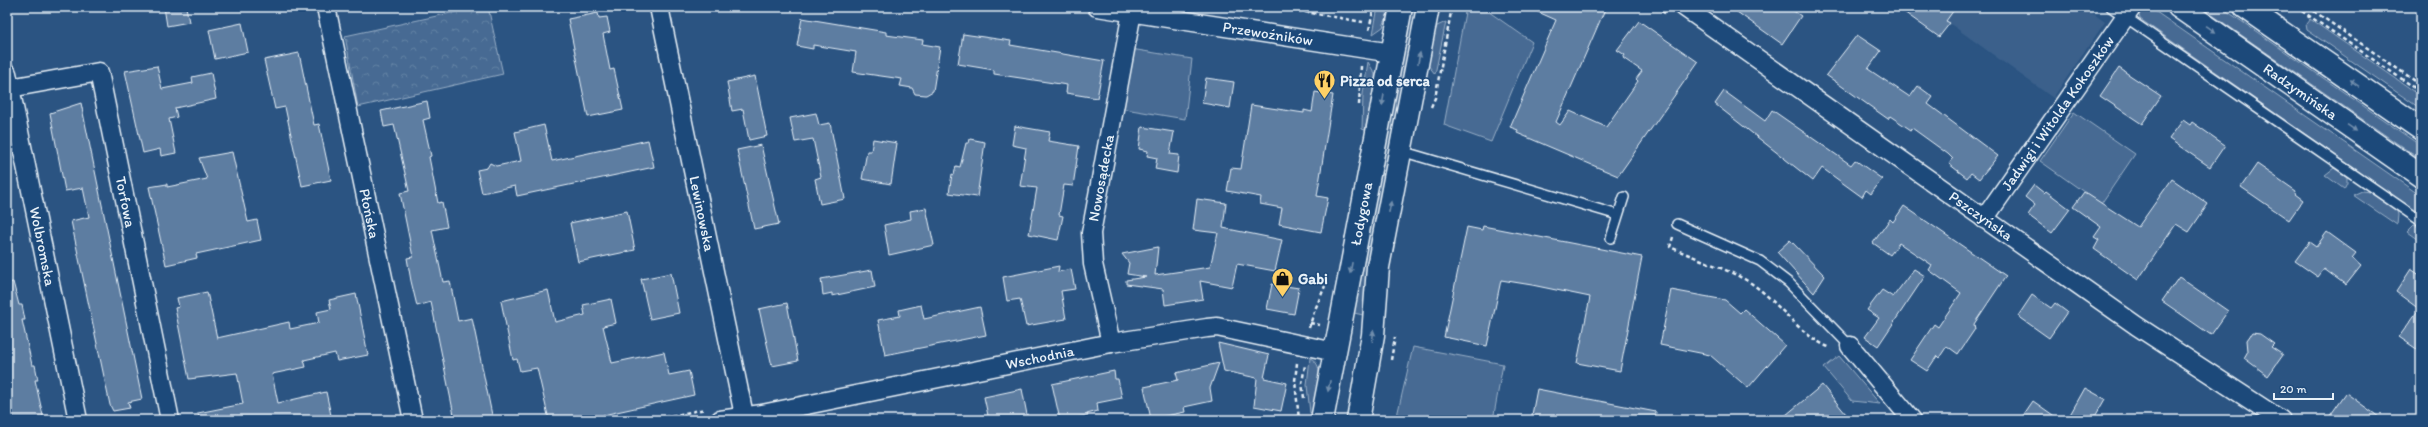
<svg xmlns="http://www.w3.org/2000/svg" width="2428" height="427" font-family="Itim,sans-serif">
<defs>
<pattern id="forest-crowns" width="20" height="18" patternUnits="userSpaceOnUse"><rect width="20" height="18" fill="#476b93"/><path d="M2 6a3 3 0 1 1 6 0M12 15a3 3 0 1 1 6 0" fill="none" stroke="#6281a3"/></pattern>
</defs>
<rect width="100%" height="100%" fill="#2b5482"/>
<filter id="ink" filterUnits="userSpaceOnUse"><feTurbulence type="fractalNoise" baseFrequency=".025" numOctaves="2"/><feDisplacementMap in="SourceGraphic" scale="8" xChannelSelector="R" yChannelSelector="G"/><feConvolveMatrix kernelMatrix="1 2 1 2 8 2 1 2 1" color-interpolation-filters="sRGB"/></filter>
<g filter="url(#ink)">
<path fill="#3a608b" d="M1927 7H2084L2105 22 2053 98Z"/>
<path fill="#476b93" stroke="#98aec6" d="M1378 7H1390L1383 27 1373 34Z
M1413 7H1416L1415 17 1368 259 1363 315 1354 313Z
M1466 7H1482L1532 42 1491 142 1444 125Z
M2141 7H2149L2421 196V215L2140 19 2138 11Z
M2201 7H2221L2421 146V160Z
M2310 19 2421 96V109L2307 30 2306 24Z
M1446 22 1435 74 1428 65 1435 31 1437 26Z
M1131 49 1192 59 1185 119 1119 108Z
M1368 62 1375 74V82L1365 130 1362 129 1363 94Z
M2074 112 2135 154 2101 204 2040 161Z
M2334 168 2347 177V183L2344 189 2325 175Z
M2362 191 2369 192 2397 211 2398 215 2397 225 2353 195Z
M2414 225 2421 228V242L2407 232Z
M1413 347 1503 364 1493 420H1396Z
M1839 356 1880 404 1852 401 1824 368Z
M1310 358C1327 365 1316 394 1314 409L1310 413 1307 385Z"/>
<path fill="url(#forest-crowns)" stroke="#98aec6" d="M478 7H488L503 74 358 107 345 36Z"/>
<path fill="#5d7da1" stroke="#e8f1f8" d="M164 7H186L189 22 167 26Z
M1527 7H1606L1556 122 1560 125 1570 111 1606 127 1638 81 1636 79 1642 71 1623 58 1625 55 1617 50 1639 21 1698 62 1618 176 1517 133 1518 130 1510 127 1556 20Z
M1730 7H1788L1801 16 1782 44Z
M1897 7H1956L1946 21 1950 23 1939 37Z
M598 13 599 18 607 17 610 32 603 34 610 70 614 69 623 110 588 117 568 19Z
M802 18 886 32V35L923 40 922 44 940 47 933 91 926 95 915 94 912 88 900 86 902 79 853 72 856 52 813 45V49L797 46Z
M242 23 248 52 215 59 209 30Z
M963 34 1011 41 1010 45 1104 61 1097 98 1066 93 1067 85 994 74V70L958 64Z
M1857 35 1881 51 1868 69 1910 97 1918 86 1933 97 1928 104 1998 156 1979 179 1971 173 1967 178 1949 164 1953 159 1948 154 1912 128 1911 130 1890 116 1888 119 1826 75Z
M299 53 314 125 319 124 331 180 302 186 285 107 275 109 264 60Z
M157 66 162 89 193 83 192 77 211 73 216 99 175 108 177 117 169 119 176 153 161 156 160 149 143 153 125 71Z
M2119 68 2161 96 2142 124 2100 96Z
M755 76 767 136 749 140 743 109 732 111 727 82Z
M1206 78 1234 82 1230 108 1202 103Z
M1724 91 1765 121 1772 110 1851 165 1855 160 1882 179 1871 194 1866 190 1862 197 1822 168 1813 181 1715 104Z
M1315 92 1333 95 1317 196 1328 198 1321 232 1279 224 1282 208 1260 204 1261 197 1227 191 1231 168 1241 169 1251 105 1304 113V110L1312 112Z
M427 101 430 118 423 120 431 156 429 157 438 203 442 202 447 227 432 230 443 282 450 281 458 321 472 318 493 420H455L431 302 417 306 411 281 407 258 413 257 400 193 409 191 394 125 384 127 381 111Z
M81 103 142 399 128 402 130 408 113 411 110 405 71 221 89 217 83 188 65 191 50 113Z
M816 113 819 125 830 123 845 199 820 204 815 179 821 177 813 139 795 142 790 118Z
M2183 120 2190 125 2192 122 2225 145 2210 167 2169 139Z
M544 125 552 161 648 140 654 167 517 196 515 186 482 193 477 170 487 168 490 163 496 166 521 161 515 132Z
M1015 126 1050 132 1048 141 1079 146 1073 186 1064 185 1059 215 1063 216 1058 240 1029 234 1037 188 1020 186 1026 148 1012 145Z
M1142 127 1174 132 1170 154 1179 155 1177 173 1155 169 1157 158 1147 156 1148 151 1139 149Z
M873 139 897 143 891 184 862 179 867 151H871Z
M970 139 985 142 977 197 949 193 952 174 954 175 956 166 960 167 966 143H969Z
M761 145 779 224 754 229 737 150Z
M232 152 248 222 257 220 261 240 196 254 197 258 166 265 149 187 167 184V187L207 179 199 158Z
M2257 164 2296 191 2295 194 2303 200 2289 220 2241 187Z
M2172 179 2208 204 2189 232 2176 224 2138 280 2094 249 2099 240 2094 237 2101 227 2073 207 2084 192 2138 227Z
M2034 185 2044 193 2046 191 2070 209 2052 233 2028 215 2035 205 2025 197Z
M1197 199 1226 203 1223 228 1282 240 1275 271 1237 264 1232 287 1200 281 1203 299 1165 305 1163 289 1126 284V280L1146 277 1127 274 1129 263 1122 254 1158 247 1155 275 1210 267 1218 233 1193 230Z
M1904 206 2006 276 1974 324 1975 329 1958 354 1947 346 1939 358 1937 356 1927 371 1910 360 1934 324 1938 327 1961 293 1929 270 1932 265 1899 243 1890 255 1873 243 1890 219 1893 222Z
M926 208 934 245 889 255 884 225 911 219 910 211Z
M627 211 635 250 578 262 570 223Z
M1483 226 1642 257 1620 371 1577 363 1590 297 1532 285 1501 280 1487 346 1444 337 1467 227 1482 230Z
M2327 232 2356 253 2352 258 2361 266 2346 285 2324 269 2318 277 2295 261 2309 242 2316 247Z
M1790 240 1825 276 1814 293 1777 252Z
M1059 266 1058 272 1071 269 1075 289 1061 291 1066 319 1026 326 1020 299 1007 301 1003 277Z
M1914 269 1925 276 1878 346 1865 337 1879 318 1867 310 1882 290 1893 297Z
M2411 269 2421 276V352L2399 337 2419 309 2396 292Z
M872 270 875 287 832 296V293L823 295 821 279Z
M671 273 679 313 650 319 641 279Z
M2179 277 2228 311 2211 335 2162 301Z
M13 282 19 305H22L25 320H22L32 365H35L38 380H35L44 420H12L7 395V283Z
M1272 284 1299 288 1294 314 1267 309Z
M548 290 555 322 585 315 583 305 611 299 616 323 603 326 612 363 664 352 669 375 689 371 694 395 603 415 605 420H549L537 368 520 371 517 359 513 360 501 301Z
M1671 290 1725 300 1740 313 1744 309 1785 345 1748 388 1710 355 1660 345Z
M207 292 217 338 289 322 290 329 319 323 317 312 331 309 329 300 356 294 368 355 337 361 335 353 304 360 306 367 272 374 278 403 326 392 332 420H199L198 413 243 404 237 373 189 379 175 308 179 307 177 298Z
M2032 295 2051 308 2055 303 2067 312 2049 338 2018 316Z
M787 303 798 361 772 366 759 309Z
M921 305 924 319 980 307 986 335 885 355 878 320 900 316 899 310Z
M2252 333 2260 334 2274 344 2271 347 2283 355 2268 376 2244 358 2248 351 2247 340Z
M1218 343 1269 355 1264 378 1287 383 1281 411 1254 406 1257 378 1224 371Z
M1219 363 1210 388 1212 401 1184 407 1185 412 1151 419 1144 387 1178 380 1176 373Z
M1114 371 1115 379H1118L1122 398 1097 403 1098 411 1087 414 1088 416 1060 420 1052 384Z
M1822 385 1851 420H1780Z
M2085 388 2105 399 2093 420H2067Z
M1022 389 1028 420H989L984 397Z
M1537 389 1656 412 1655 420H1531Z
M2346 393 2383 420H2327Z
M2033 401 2060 420H2020Z"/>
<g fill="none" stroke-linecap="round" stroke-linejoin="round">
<defs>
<path id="lane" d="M2111 7 2421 221
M1401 151 1618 215
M1677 224 1760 261 1789 283 1850 346
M1611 238 1624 197"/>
<g id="street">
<path id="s1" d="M326 7 413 420"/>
<path id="s2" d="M659 7 745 420"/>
<path id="s3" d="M1097 7 1392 53"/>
<path id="s4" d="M1684 7 2137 326 2281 420"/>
<path id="s5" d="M7 73 78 420"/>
<path id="s6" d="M10 88 99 72 170 420"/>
<path id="s7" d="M1984 219 2132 7"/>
<path id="s8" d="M1111 343 1093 264 1091 233 1132 12"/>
<path d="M1850 346 1912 420"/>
<path id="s9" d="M720 420 762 414 1111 343 1207 328 1217 327 1335 352"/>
</g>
<g id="secondary">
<path id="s10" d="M2179 7 2421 176"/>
<path d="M2245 7 2421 129"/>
<path id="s11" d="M1322 420 1401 7"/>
<path d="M1358 420 1373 335 1378 267 1428 7"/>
</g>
</defs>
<use href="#lane" stroke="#e8f1f8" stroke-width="12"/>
<use href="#street" stroke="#e8f1f8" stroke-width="21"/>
<use href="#secondary" stroke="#e8f1f8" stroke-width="25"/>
<path stroke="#e8f1f8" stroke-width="2.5" stroke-dasharray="4 3" stroke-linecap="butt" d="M1277 7 1363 22
M1656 7 1666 14
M2296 7 2421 92
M2308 7 2421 85
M1369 30 1374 7
M1359 105 1361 66
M1431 107 1435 98 1452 7
M1673 237 1670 247C1695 258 1722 267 1746 280 1777 298 1797 335 1831 348
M1310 323 1320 325
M1309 328 1314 312 1325 286
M1391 360 1395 337
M1297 363 1295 381 1299 420
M1304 398 1302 383 1305 365
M651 420 705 409"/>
<use href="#lane" stroke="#1f4a7a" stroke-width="9"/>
<use href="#street" stroke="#1f4a7a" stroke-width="18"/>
<use href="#secondary" stroke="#1f4a7a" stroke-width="22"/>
</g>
<defs><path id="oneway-solid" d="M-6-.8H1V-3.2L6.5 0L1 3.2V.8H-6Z"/></defs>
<g fill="#6f8dac">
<use href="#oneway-solid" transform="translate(2211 29) rotate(35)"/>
<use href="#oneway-solid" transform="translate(1419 58) rotate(-79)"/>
<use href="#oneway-solid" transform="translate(2354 83) rotate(-145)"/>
<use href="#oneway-solid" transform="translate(1383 100) rotate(100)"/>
<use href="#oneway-solid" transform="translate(2352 128) rotate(35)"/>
<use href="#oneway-solid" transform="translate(1390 207) rotate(-79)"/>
<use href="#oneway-solid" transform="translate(1351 268) rotate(101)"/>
<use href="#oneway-solid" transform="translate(1373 336) rotate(-83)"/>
<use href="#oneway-solid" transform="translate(1329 386) rotate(101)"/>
</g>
</g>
<defs>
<symbol id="restaurant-pin" viewBox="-11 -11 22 30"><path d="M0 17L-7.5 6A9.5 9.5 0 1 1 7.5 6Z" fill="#ffd166" stroke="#1f4a7a"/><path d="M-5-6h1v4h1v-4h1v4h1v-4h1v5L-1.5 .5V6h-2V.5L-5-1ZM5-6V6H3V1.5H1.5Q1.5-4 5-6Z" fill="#111"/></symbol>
<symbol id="shop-pin" viewBox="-11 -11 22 30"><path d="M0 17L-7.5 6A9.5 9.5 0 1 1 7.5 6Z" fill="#ffd166" stroke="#1f4a7a"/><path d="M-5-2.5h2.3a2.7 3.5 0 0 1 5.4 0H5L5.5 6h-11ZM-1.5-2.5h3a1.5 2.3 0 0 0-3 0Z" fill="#111"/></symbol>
</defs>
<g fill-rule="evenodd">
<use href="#restaurant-pin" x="1312" y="68" width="25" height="34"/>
<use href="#shop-pin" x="1270" y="266" width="25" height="34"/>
</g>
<g text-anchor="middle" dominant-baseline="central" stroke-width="3" stroke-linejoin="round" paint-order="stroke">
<g font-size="15" fill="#e8f1f8" stroke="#1f4a7a">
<text stroke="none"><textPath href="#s3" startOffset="173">Przewoźników</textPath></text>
<text stroke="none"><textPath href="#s10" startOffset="148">Radzymińska</textPath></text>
<text stroke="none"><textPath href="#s7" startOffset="129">Jadwigi i Witolda Kokoszków</textPath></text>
<text stroke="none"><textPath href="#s8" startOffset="168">Nowosądecka</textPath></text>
<text stroke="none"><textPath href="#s6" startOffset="223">Torfowa</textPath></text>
<text stroke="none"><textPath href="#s1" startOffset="211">Płońska</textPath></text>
<text stroke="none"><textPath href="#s2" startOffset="211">Lewinowska</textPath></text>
<text stroke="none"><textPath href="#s11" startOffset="210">Łodygowa</textPath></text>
<text stroke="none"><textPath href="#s4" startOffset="363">Pszczyńska</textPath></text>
<text stroke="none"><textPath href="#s5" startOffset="177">Wolbromska</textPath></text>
<text stroke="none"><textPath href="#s9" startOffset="326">Wschodnia</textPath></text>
</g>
<g font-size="15" font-weight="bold" fill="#e8f1f8" stroke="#1f4a7a" text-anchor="start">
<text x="1340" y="81">Pizza od serca</text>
<text x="1298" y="279">Gabi</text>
</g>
</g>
<rect width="2428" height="427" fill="none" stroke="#1f4a7a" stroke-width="24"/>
<rect x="12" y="12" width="2404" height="403" fill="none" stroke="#e8f1f8" stroke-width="1.5" filter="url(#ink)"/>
<path d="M2274 393v6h59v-6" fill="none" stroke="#e8f1f8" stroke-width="2"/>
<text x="2280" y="393" font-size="12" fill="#e8f1f8" stroke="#1f4a7a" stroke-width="3" paint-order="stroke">20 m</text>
</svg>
